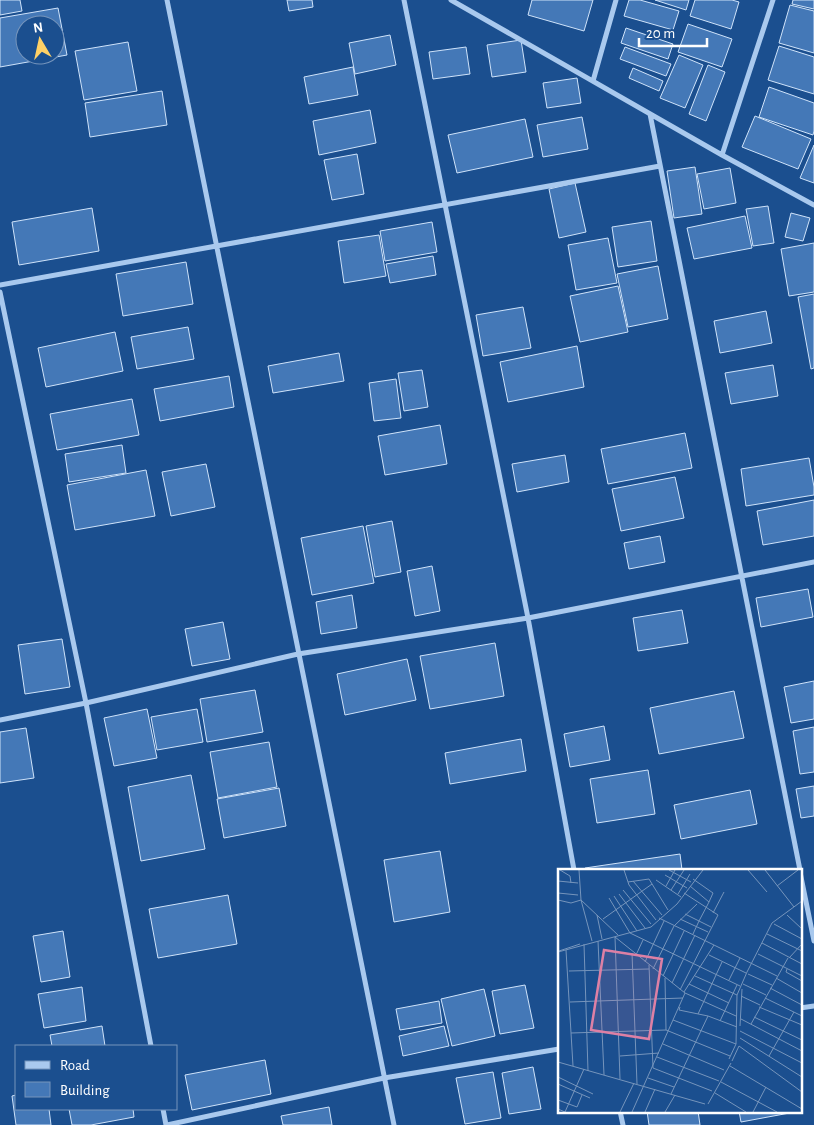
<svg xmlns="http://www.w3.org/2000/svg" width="814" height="1125" font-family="'Alegreya Sans',sans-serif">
<rect width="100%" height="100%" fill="#1b4f8f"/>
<path fill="#4478b7" stroke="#cfe3fa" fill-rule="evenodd" d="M0 0H20L22 11 0 15Z
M287 0H312L313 7 289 11Z
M532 0H593L584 31 528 15Z
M629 0H640L679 11 673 30 624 16Z
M655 0H689L686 10Z
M695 0H732L739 2 731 29 690 16Z
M793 0H814V9L792 4Z
M790 5 814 11V53L779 43Z
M58 8 67 55 0 67V18ZM25 25H55V55H25Z
M688 24 732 39 722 67 678 52Z
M626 28 673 44 668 59 621 43Z
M390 35 396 65 355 74 349 43Z
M521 40 526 72 492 77 487 45Z
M128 42 137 91 84 100 75 51Z
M779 46 814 57V94L768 80Z
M466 47 470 74 433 79 429 52Z
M625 47 671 64 666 76 620 59Z
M679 55 703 65 685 108 660 98Z
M708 65 725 72 706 121 689 114Z
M353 67 358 95 309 104 304 77Z
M633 68 663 81 659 91 629 78Z
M577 78 581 103 547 108 543 83Z
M769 87 814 103V131L813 135 759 117Z
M162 91 167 125 90 137 85 103Z
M370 110 376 143 319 155 313 121Z
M755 116 811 139 798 169 742 147Z
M582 117 588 149 543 157 537 125Z
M525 119 533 157 457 173 448 135Z
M814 145V183L800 178Z
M357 154 364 194 332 200 324 160Z
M695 167 702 214 674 218 667 171Z
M730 168 736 203 704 209 697 174Z
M575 183 586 232 559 238 549 189Z
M768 206 774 243 753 246 746 209Z
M92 208 99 251 19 265 12 222Z
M791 213 810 218 803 241 785 237Z
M745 216 752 248 694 259 687 228Z
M651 221 657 261 618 267 612 227Z
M432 222 437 252 385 261 380 231Z
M379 235 386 276 344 283 338 241Z
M608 238 617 283 576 290 568 245Z
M814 243V292L789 296 781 249Z
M433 256 436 275 390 283 386 264Z
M186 262 193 304 123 316 116 274Z
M658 266 668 319 628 327 617 274Z
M618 286 628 332 580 342 570 296Z
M814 294V368L811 369 798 297Z
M523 307 531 348 483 356 476 315Z
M766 311 772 343 720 353 714 321Z
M188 327 194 359 137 369 131 337Z
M115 332 123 371 46 387 38 348Z
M577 346 584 387 508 402 500 362Z
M339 353 344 381 273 393 268 366Z
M773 365 778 396 731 404 725 373Z
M422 370 428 407 404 411 398 373Z
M229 376 234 407 160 421 154 389Z
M396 379 401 418 374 421 369 383Z
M132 399 139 435 57 450 50 414Z
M440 425 447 464 385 475 378 436Z
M685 433 692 468 608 484 601 449Z
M122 445 126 473 69 482 65 454Z
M565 455 569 482 517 492 512 464Z
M809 458 814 487V495L746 506 741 469Z
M206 464 215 507 171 516 162 472Z
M146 470 155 516 75 530 67 485Z
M675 477 684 518 621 531 612 489Z
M814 500V536L763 545 757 511Z
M392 521 401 572 375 577 366 526Z
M363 526 374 583 312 595 301 538Z
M660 536 665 562 629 569 624 543Z
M432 566 440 611 415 616 407 571Z
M808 589 813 617 761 627 756 598Z
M352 595 357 628 321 634 316 602Z
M682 610 688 643 638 651 633 618Z
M223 622 230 659 192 666 185 629Z
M62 639 70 687 25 694 18 645Z
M495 643 504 696 430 709 420 656Z
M407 659 416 700 345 715 337 674Z
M814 681V719L791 723 784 687Z
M255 690 263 732 207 742 200 699Z
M734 691 744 738 659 754 650 708Z
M147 709 157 758 114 766 104 718Z
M197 709 203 742 157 750 151 717Z
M604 726 610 760 570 767 564 734Z
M814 727V772L800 774 793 731Z
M26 728 34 778 0 783V732Z
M521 739 526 771 450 784 445 753Z
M269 742 277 787 218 798 210 752Z
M648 770 655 814 597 823 590 779Z
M191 775 205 849 141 861 128 787Z
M814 786V816L801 818 796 789Z
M279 788 286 826 224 838 217 799Z
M750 790 757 824 681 839 674 805Z
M440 851 450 912 394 922 384 860Z
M680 854 682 870H585V868Z
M228 895 237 944 158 958 149 909Z
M63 931 70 977 41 982 33 936Z
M525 985 534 1028 500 1034 492 991Z
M82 987 86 1021 44 1028 38 994Z
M484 989 495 1036 452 1046 441 999Z
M439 1001 442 1023 400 1030 396 1009Z
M102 1026 105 1046H52L50 1035Z
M444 1026 449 1046 403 1056 399 1036Z
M265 1060 271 1094 192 1110 185 1075Z
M533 1067 541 1109 509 1114 502 1073Z
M493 1072 501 1118 465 1124 456 1078Z
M16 1095V1109H49L51 1125H16L12 1096Z
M329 1107 332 1125H283L281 1116Z
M69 1109H133L134 1117 91 1125H72Z
M647 1111H698L700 1125H649Z
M739 1111H795V1112L741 1122Z"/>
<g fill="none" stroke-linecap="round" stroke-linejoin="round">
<path stroke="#a9c9ee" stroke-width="5" d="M167 0 394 1125
M404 0 528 618 574 870
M451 0 722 155 814 205
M593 81 616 0
M650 114 800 870
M722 155 773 0
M0 285 660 166
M0 292 86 703 151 1046
M0 720 86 703 298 654 528 618 814 562
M800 872 814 941
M800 1008 814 1006
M163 1109 166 1125
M620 1111 623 1125
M167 1125 384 1078 559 1049"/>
</g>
<g transform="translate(558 869)">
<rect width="244" height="244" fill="#1b4f8f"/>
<path fill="none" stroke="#7695bc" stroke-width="1" d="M2 1 12 7 13 14M21 1 23 31 60 66M66 1 71 16 98 51M111 1 133 13M190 1 209 23M207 1 236 38M107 6 129 19M135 10 155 24 151 33M98 11 123 28M0 12 20 14M75 12 104 46M70 13 91 10 110 41M108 17 117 1M132 17 151 33 141 52 153 58M219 17 240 1M65 21 93 55M113 21 126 1M0 24 20 26M61 25 87 59M120 25 132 5M56 27 79 62M51 29 72 64 182 117M0 31 13 34 23 31 34 72M155 44 166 23M127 45 141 52 135 65M39 46 44 70M229 46 244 60M101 49 219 107M45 50 94 15M122 50 150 63M216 55 244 70M209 65 244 82M57 68 127 124 178 147M57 68 62 210M40 72 46 206M204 74 244 95M26 75 30 202M8 81 15 197M1 82 22 75M0 83 93 58 119 35 145 1M74 84 79 215M200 85 244 107M78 86 85 71M151 86 188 104M231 89 244 75M87 93 106 52M91 96 95 199 154 222M95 100 116 57 139 35M229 100 228 103 244 112M11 102 91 100M190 105 214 116M105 107 126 62M137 107 179 126M107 109 108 161M218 109 244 124M171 111 182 89M114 114 137 66M131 115 171 134M185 115 208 126M212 119 244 136M122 121 160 46 126 24M126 123 156 76M183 127 202 136M207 129 244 147M12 133 125 129M122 138 121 141 150 147 179 158M201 138 244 156M140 145 164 93M196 148 244 171M183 150 244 182M115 151 178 175M162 152 179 116M193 155 230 89M182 157 184 120M182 162 244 194M13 164 108 161 172 187M182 169 244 208M105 175 166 201M181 177 244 223M62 187 101 184M211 187 236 143M99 188 161 212M171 190 178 175 179 126 189 103 214 54 244 32M174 192 181 177M0 193 147 235M172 197 244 240M0 208 35 225M90 209 116 218M163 213 219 243M0 215 32 229M157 224 188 243M113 225 150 147M0 231 19 238 24 226M150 235 173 194M0 240 7 243 26 200M62 243 76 214M74 243 127 124M87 243 97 220M107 243 117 226M195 243 208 218"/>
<path fill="#dd80a5" fill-opacity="0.15" stroke="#dd80a5" stroke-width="2.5" d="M46 81 104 90 91 170 33 161Z"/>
<rect width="244" height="244" fill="none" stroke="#fff" stroke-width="2.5"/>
</g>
<rect x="15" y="1045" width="162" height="65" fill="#1b4f8f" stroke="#7695bc"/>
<rect x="25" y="1061" width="25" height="8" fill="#a9c9ee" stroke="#7695bc"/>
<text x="60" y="1070" font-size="15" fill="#ffffff">Road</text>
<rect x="25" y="1082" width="25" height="15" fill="#4478b7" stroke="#7695bc"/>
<text x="60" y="1095" font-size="15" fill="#ffffff">Building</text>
<g transform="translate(40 40) rotate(351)"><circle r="24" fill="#1b4f8f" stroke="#7695bc"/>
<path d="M0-4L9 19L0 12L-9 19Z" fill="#ffd166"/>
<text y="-8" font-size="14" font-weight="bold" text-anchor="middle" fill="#ffffff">N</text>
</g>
<path d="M639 38v8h68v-8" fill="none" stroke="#ffffff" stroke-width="2.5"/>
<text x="646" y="38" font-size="15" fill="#ffffff" stroke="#1b4f8f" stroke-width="4" paint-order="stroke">20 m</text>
</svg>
